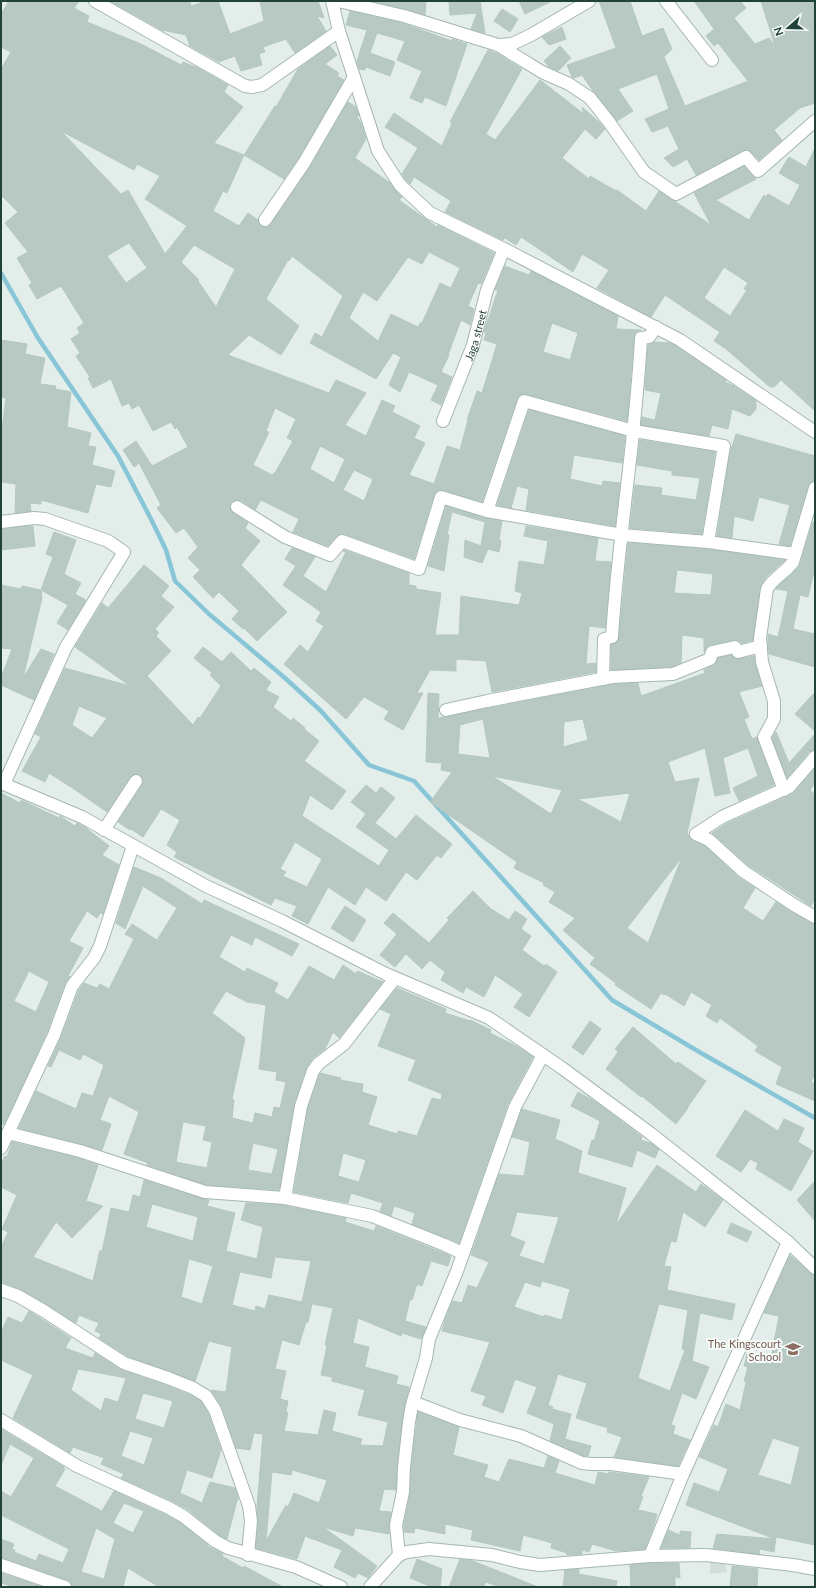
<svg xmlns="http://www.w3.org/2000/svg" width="816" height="1588" font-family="Lato,sans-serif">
<rect width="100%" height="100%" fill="#e3eeea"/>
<path fill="#d1ded9" d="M725 1559 727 1572 710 1574V1561Z"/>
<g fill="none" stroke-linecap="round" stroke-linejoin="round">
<path stroke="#87c5d7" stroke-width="4.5" d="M1 273 38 338 118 456 152 521 166 550 175 581 209 614 285 678 321 711 369 765 414 781 612 1000 701 1053 815 1118"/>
</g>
<path fill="#b8c9c3" stroke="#b5c8c2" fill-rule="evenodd" d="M9 1H79L74 8 89 16 87 22 141 44 181 65 183 62 198 68 228 85 224 92 243 107 214 143 244 155 227 193 223 191 213 211 239 226 248 213 258 220 261 226 268 227 271 224 310 167 348 102 356 107 359 115 357 117 361 123 366 139 355 158 390 183 402 197 399 200 437 227 438 225 494 253 481 284 478 283 468 306 474 309 470 325 461 320 448 355H449L441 372 452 377 441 405 431 400 438 385 409 372 400 392 389 385 401 357 393 353 376 379 310 343 315 333 322 337 343 296 292 256 289 261 288 260 266 299 299 326 281 355 249 335 228 355 329 393 336 380 366 393 345 425 366 436 382 400 395 406 392 412 420 426 414 438 425 443 409 475 434 484 447 446 460 450 468 420H467L477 391 482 393 497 344 484 340 486 333 484 332 498 290H495L505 266 529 275 531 271 618 316 616 329 641 330 637 332 634 338 627 421 526 394 519 395 517 399 482 502 443 490 436 491 434 495 414 559 344 534 337 536 328 546 293 532 299 519 261 500 255 510 241 500 233 501 230 506 231 511 248 523 245 528 260 541 241 565 287 612 257 641 244 628 243 629 232 619 239 611 219 592 213 598 193 577 200 570 188 558 198 547 184 528 176 533 157 508 161 505 139 463 134 467 123 450 136 441 152 466 188 447 177 427 175 429 171 422 153 431 139 405 132 409 129 403 122 406 111 379 93 388 88 378 90 377 76 356 80 353 71 339 80 333 77 328 84 323 61 286 37 299 29 285 32 283 17 258 28 252 5 223 18 212 1 195V69L11 52 1 47V14ZM61 131 134 170 137 164 160 176 145 199 187 226 165 254 128 190 121 194ZM129 243 147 268 126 283 107 256ZM194 245 235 269 216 307 198 281 199 280 181 262ZM429 252 460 268 451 288 440 283 422 323H420L418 327 391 314 378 341 349 318 363 292 377 301 408 257 422 264ZM552 323 578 333 570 360 543 352ZM275 408 296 419 287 438 293 441 275 473H274L272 475 253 465 269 432 266 431ZM320 446 345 459 334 483 310 469ZM354 470 373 479 364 501 343 490Z
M110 1H190L191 6 206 1H218L230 34 264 21 260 1H318L324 18 317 16 326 31 295 53 286 39 263 47 265 52 259 54 262 65 241 71 235 56 219 62 190 46 186 35 162 30Z
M376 1H426L425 15 376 2Z
M449 1H480L485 33 471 29 477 13 450 15Z
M519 1H552L525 14Z
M599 1H630L642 36 663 28 672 49 664 57 685 106 748 81 718 43 714 46 706 36 714 29 694 1H740L746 8 734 18 755 44 769 38 775 46 761 1H815V103L800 108 774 130 782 140 759 160 751 152 745 150 696 175 687 159 673 167 664 158 679 149 668 126 652 132 645 119 669 109 657 74 618 89 633 111 617 121 593 91 582 75 574 78 572 77 567 65 616 48Z
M502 9 518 19 510 32 494 21Z
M350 11 402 23 452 41V39L467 44 446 106 425 97 422 103 410 98 422 71 397 60 405 41 377 33 370 53 395 62 390 76 366 67 365 70 359 69 357 61 367 30 346 25Z
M562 27 566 39 549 45 542 37Z
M330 46 337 55 325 64 339 73 337 76 344 80 298 159 284 179 244 155 275 106 276 107 298 69Z
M560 46 571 58 558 71 549 67 544 61Z
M488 50 498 54 522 69 486 134 495 140 540 80 584 114 582 107 599 122 605 129 596 139 585 129 562 158 589 179 590 176 616 191 617 190 646 211 659 191 711 225 694 193 744 166 756 179 716 200 749 220 764 195 766 197 768 194 789 206 800 185 779 173 789 157 806 167 815 148V411L781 380 774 387H770L726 349 714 341 720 332 665 295 651 317 597 288 609 270 582 254 573 272 521 237 516 245 505 238 503 240 445 212 451 201 414 177 410 184 406 180 402 174 418 148 385 127 394 113 442 146 452 123 450 122ZM724 267 748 283 744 289 747 290 730 316 704 298Z
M1 340 27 344 25 354 45 358 40 384 56 386 55 389 71 392 67 427 91 433 88 446 96 447 92 465 115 471 111 487 96 484 88 513 41 500V504L30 503 31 511 15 513 16 484 1 482V422H3L6 398 1 397Z
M654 342 669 343 676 346 726 380 725 382 734 386 756 401V409L750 416 732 409 728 429 712 425 709 436 641 425 642 417 655 420 661 393 645 390 648 345Z
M529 410 625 436 622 463 574 455 570 479 602 486 603 481 620 483 615 526 526 510 529 489 517 486 511 508 497 505Z
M736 434 815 456 814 481 810 482 808 486 790 546 779 544 790 505 759 497 753 521 734 516 732 538 717 536 730 453Z
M640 440 715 452 702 534 630 528 635 485 662 488 661 495 696 500 700 478 672 475V471L637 465Z
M446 506 485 518 502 521 499 540 501 541 499 552 488 549 482 563 464 557 465 540 481 546 485 522 452 512 447 535H449L444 571 428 566Z
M813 522 815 523V567L808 597 800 595 793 629 815 634V667L769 654 768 638V634L778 637 788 591 776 589 799 567Z
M33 526 35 546 1 550V529Z
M526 526 598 538 595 561 611 562 605 628 589 626 586 664 596 663V672L492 692 486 661 456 659V671L430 670 417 693H423L403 730 384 719 389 711 364 697 346 719 284 664 300 645 308 652 324 626 316 621 321 612 283 585 296 566 285 559 292 548 315 557 303 576 326 592 346 552 343 551 344 550 409 573V585L416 586V589L441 593 435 635H459L461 596 519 605 522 593 515 591 519 561 544 565 548 541 524 536Z
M54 532 76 540 64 574 81 583 75 594 86 600 68 630 57 623 68 605 41 590 53 557 46 554Z
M628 543 707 549 785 560 767 576 761 585 753 640 742 643 738 640H733L710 645 707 647 704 652V638L682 635 681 663 671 667 611 670V645L617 642 619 638ZM677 570 713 574 711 595 674 593Z
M144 565 169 586 161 596 174 607 155 629 159 633 156 636 171 651 147 676 193 725 198 717 200 718 221 686 210 675 212 673 194 658 203 647 222 662 231 652 251 671 254 668 271 682 266 690 279 697 273 707 291 721 293 718 305 728 304 729 319 741 304 761 346 791 332 810 310 795 302 816 379 866 389 850 356 827 366 814 351 802 366 785 376 793 381 787 395 798 375 823 396 839 416 815 452 844 441 858 437 855 417 880 406 872 386 901 366 887 355 905 328 887 308 924 292 916 297 906 275 898 271 905 174 857 177 852 167 845 180 820 161 809 143 837 131 829 130 830 118 822 142 785 143 778 140 775 136 774 130 777 107 812 74 789 49 773 45 782 22 771 41 737 35 734 65 668 130 686 75 647 102 603 108 608ZM79 706 107 718 92 738 72 725ZM295 842 322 859 307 887 283 876 286 872 280 869Z
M1 585 21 589 22 586 41 590 42 598 23 678 41 649 54 654 34 700 1 685V678L12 649 1 648Z
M731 655 735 659H739L754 656 755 664 762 686 739 692 749 717 744 719 752 739 757 737 774 785 739 801 733 788 758 776 748 748 723 758 730 793 715 796 705 748 668 762 675 782 699 778 687 833 692 840 705 846 738 877 755 888 743 908 763 921 776 902 790 911 815 924V1074L811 1082 815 1084V1101L776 1084 782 1067 755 1051 758 1046 720 1018 717 1023 706 1016 712 1005 691 992 684 1006 665 994 664 995 661 993 651 1009 615 985 616 983 590 964 595 958 563 930 575 918 549 902 555 892 543 885 544 883 514 868 517 862 430 802 452 772 441 770 442 763 426 762 428 693 439 694 438 718 613 684 638 683 641 696 708 672H704V670L715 664 718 658ZM483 719 490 758 458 754 460 725ZM583 719 588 740 563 747 564 722ZM492 776 562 790 551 814ZM630 793 621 822 578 799ZM682 857 648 943 627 928Z
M815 692V731L795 714Z
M776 732 789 763 815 734V750L809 752 787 778 772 738Z
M815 768V783L810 790 815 795V899L811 906 748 865 712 833 726 824 792 794Z
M1 793 20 803 21 800 59 818 60 816 75 826 77 823 86 828 109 846 102 855 119 865 103 914 100 913 97 918 87 911 69 941 83 948 68 976 70 977 65 983 47 1032 4 1125 1 1124ZM29 971 49 982 36 1012 14 1001Z
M134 867 161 878 202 904 204 900 299 944 292 956 255 937 252 945 231 935 219 957 245 972 247 968 278 983 274 992 288 1000 309 966 334 980 343 965 356 974 357 971 383 982 339 1038 333 1032 325 1049 313 1058 306 1068 294 1105 279 1190 206 1185 147 1165 148 1163 124 1154 139 1112 109 1096 100 1120 111 1124 102 1150 82 1144 19 1128 36 1091 76 1109 82 1093 93 1096 104 1065 83 1054 80 1060 59 1050 51 1067 48 1066 61 1038 79 990 84 983 97 988 100 984 109 989 134 939 125 934 132 924 157 940 177 908 143 886 125 929 116 923ZM226 991 247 1002 266 1005 259 1069 277 1072 276 1080 286 1082 280 1108 274 1107 272 1117 255 1113 253 1123 232 1118 234 1100 232 1099 245 1038 212 1013ZM183 1122 206 1126 203 1140 212 1142 207 1168 176 1162ZM253 1143 278 1149 272 1174 248 1170Z
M473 891 491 909 509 920 515 911 527 919 521 929 531 936 522 950 544 966 546 964 557 972 529 1017 514 1007 523 994 495 975 484 997 466 987 463 993 441 980 445 972 430 960 422 969 406 954 395 967 380 955 397 934 384 923 393 913 429 943 449 920 447 918Z
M345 906 366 920 353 942 331 928Z
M397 988 446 1009 445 1013 470 1021V1020L491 1030 490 1033 516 1046 533 1057 508 1104 459 1243 412 1224 415 1213 394 1206 391 1216 380 1211 383 1203 351 1193 348 1203 294 1192 308 1108 320 1073 341 1078 340 1080 363 1084 362 1092 377 1097 368 1125 397 1134 398 1131 417 1136 432 1098 441 1100 442 1094 408 1080 416 1060 378 1046 391 1014 380 1009ZM343 1153 366 1160 359 1182 338 1176Z
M590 1021 601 1029 583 1055 572 1047Z
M633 1027 676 1064 678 1062 706 1081 687 1108H688L676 1124 642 1096 641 1097 606 1069 618 1052 615 1049Z
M578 1092 594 1101 642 1137 641 1140 651 1143 659 1149 655 1158 637 1150 632 1167 588 1154 592 1140 594 1141 600 1121 571 1106Z
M522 1109 560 1120 555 1139 582 1151 578 1173 626 1188 616 1225 657 1165 696 1192 701 1184 723 1200 705 1227 683 1212 676 1242 671 1241 664 1266 671 1267 667 1290 735 1304 732 1320 700 1313 692 1361 709 1367 696 1399 682 1393 671 1425 675 1426 673 1434 690 1440 678 1466 614 1457 622 1437 607 1432 608 1428 576 1418 587 1383 558 1374 548 1405 553 1407 552 1409 571 1414 565 1439 591 1446 588 1456H584L550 1441 554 1424 527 1413 537 1387 515 1379 503 1413 482 1405 486 1396 471 1391 490 1342 442 1331 445 1320 453 1301 462 1303 468 1285 477 1288 489 1262 471 1255 499 1174 524 1176 530 1142 512 1137ZM517 1212 559 1217 544 1264 519 1256 525 1242 510 1236ZM542 1281 570 1289 562 1320 544 1315V1317L514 1307 525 1282 540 1287ZM659 1304 688 1310 682 1349 685 1350 670 1391 638 1378Z
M745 1110 778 1131 784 1119 804 1128 798 1142 813 1151 791 1191 756 1169 758 1163 750 1159 741 1172 716 1156Z
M12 1142 78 1158 98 1165 86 1201 103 1206 72 1238 56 1222 33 1257 93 1281 100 1250 102 1252 111 1208 129 1212 133 1195 140 1197 144 1180 203 1199 209 1200 207 1206 235 1213 226 1251 257 1259 263 1227 241 1220 246 1203 284 1205 346 1218 345 1222 374 1231 376 1226 451 1256 448 1266 431 1261 422 1286 417 1284 412 1300 410 1299 405 1321 426 1327 421 1339 402 1333 401 1336 358 1318 353 1343 369 1347 365 1367 398 1376 396 1384 409 1387 402 1421 396 1490 384 1489 379 1511 391 1512 389 1524V1534L355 1528 353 1536 323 1527 377 1566 368 1578 358 1573 355 1578 334 1567 342 1550 305 1536 297 1559 256 1548 258 1521 257 1507 263 1434 254 1433 250 1450 236 1448 222 1407 211 1390 226 1392 232 1347 209 1341 195 1381 127 1356 99 1338 101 1334 95 1331 99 1323 79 1315 76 1323 22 1290 1 1282V1248L8 1232 2 1229 17 1195 1 1187V1164L5 1156 7 1157ZM152 1204 198 1217 193 1241 146 1227ZM275 1257 311 1261 302 1302 333 1308 325 1345 327 1346 321 1375 332 1377V1381L365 1390 358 1415 388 1422 383 1446 360 1445 362 1439 332 1431 336 1413 324 1410 318 1435 284 1431 288 1413 286 1412 288 1401 280 1399 286 1371 275 1369 282 1340 299 1345 306 1322H308L312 1304 269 1295 265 1309 256 1306 255 1311 232 1305 240 1272 271 1278ZM189 1259 213 1266 202 1304 181 1297ZM292 1470 327 1480 319 1503 294 1493 288 1507 286 1505 266 1541 272 1472 291 1475Z
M815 1181V1221L797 1200Z
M731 1223 752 1232 747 1242 727 1233Z
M790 1255 815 1277V1545L776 1537 774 1552 760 1549 759 1554 713 1548 717 1534 775 1539 686 1505 694 1483 719 1492 728 1469 699 1457 714 1425 718 1427 726 1404 740 1410 746 1382 744 1381 748 1367 744 1366 747 1354 771 1358 779 1316 764 1313ZM773 1438 800 1447 791 1485 758 1475Z
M29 1311 71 1338 65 1348 93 1358 95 1353 121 1370 165 1385 190 1395 201 1401 208 1413 221 1450 212 1478 187 1470 180 1493 202 1503 210 1482 235 1488 238 1497 227 1539 219 1535 187 1509 172 1501 121 1478 124 1474 101 1464 104 1458 73 1447 70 1453 13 1418 33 1375 1 1360V1333L8 1317 22 1323ZM78 1369 126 1378 118 1402 105 1398 101 1411 71 1390ZM143 1393 173 1401 164 1428 135 1419ZM130 1431 153 1438 144 1465 121 1456Z
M418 1412 459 1427 453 1455 488 1465 484 1477 499 1482 509 1459 544 1468 548 1456 559 1461 555 1473 595 1485 598 1472 608 1474 609 1472H610L649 1477 641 1496 643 1497 638 1510 657 1514 654 1525 645 1549 616 1551 592 1544 589 1552 582 1550V1554L567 1555V1553L551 1548 552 1543 523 1535 520 1551 471 1540 473 1530 445 1524V1534L415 1528 414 1533 404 1532V1525L410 1493 411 1468Z
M1 1429 64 1467 63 1468 65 1469 55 1486 102 1511 114 1491 166 1515 179 1522 208 1545 204 1544 223 1554 222 1556 243 1568 244 1566 283 1587H159L128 1568 123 1587H72L71 1582 67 1580 1 1558V1539L14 1544 12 1549 15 1550 14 1552 36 1561 39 1554 63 1563 69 1549 1 1515V1491L11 1497 34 1458 10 1444 1 1465ZM124 1503 144 1511 133 1533 113 1523ZM96 1528 115 1539 104 1579 81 1572Z
M668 1530 680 1535V1531L691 1532 690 1548H661Z
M417 1559 442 1569 440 1587H432L410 1578Z
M460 1559 473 1561 538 1587H500L486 1582 483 1587H449Z
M650 1563H679L680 1578 675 1577V1587H631L630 1565Z
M732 1566 758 1569 757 1587H730Z
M579 1569V1574L617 1581 616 1587H563L565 1570Z
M1 1573 42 1587H15L1 1583Z"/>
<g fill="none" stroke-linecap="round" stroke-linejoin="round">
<defs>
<g id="minor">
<path d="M95 1 245 86 252 87 262 85 339 31"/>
<path d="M332 1 339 31 378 151 400 185 430 213 504 249 680 340 815 432"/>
<path d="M338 1 404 16 498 45 512 44 531 35 589 1"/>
<path d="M666 1 712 60"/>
<path d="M498 45 542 72 569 84 590 98 609 122 644 172 676 194 746 157 758 171 815 121"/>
<path d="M265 220 304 163 354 77"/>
<path id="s1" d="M443 421 473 345 487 290 504 249"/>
<path d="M237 507 285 537 330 555 342 541 419 569 441 497 487 511 622 535 708 542 795 554"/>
<path d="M487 511 524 401 634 431 724 446 708 542"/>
<path d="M1 522 34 518 45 519 108 541 124 552 66 647 4 784"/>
<path d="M603 679 604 639 612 637C618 537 636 438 641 338L649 337 656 327"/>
<path d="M446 710 487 701 612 677 673 674 710 659 712 652 735 647 738 652 761 646"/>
<path d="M1 783 82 817 206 886 282 921 386 974 489 1018 562 1068 650 1133 788 1242 815 1268"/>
<path d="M784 790 764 737 774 719V701L762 662 760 638 767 589C773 578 785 573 793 562L815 488"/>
<path d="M104 830 136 781"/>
<path d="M696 834 709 840 743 871 794 905 815 917"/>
<path d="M696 834 722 817 789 787 815 757"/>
<path d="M8 1133 80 1151 205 1192 285 1198 372 1216 445 1245 462 1253"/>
<path d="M1 1148 54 1035 72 986 94 958 100 946 133 846"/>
<path d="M285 1198 301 1106 313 1071 318 1064 344 1044 395 978"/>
<path d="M1 1290 18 1296 44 1311 124 1363 168 1378 193 1388 206 1396 215 1410 249 1506 251 1521 248 1555"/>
<path d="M413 1402 460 1420 521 1436 582 1463 592 1464H611L683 1474"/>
<path d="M1 1420 77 1466 169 1508 183 1516 215 1541 228 1548 296 1567 341 1587"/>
<path d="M399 1555 396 1525 403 1492 404 1467 409 1422 412 1405 426 1358 429 1339 457 1271 515 1107 543 1055"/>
<path d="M650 1556 683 1474 788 1242"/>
<path d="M1 1565 65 1587"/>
<path d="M370 1587 399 1555 407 1552 429 1549 492 1555 520 1562 540 1565 650 1556 706 1555 793 1565 815 1569"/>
</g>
</defs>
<use href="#minor" stroke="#a5b7b2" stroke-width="14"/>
<use href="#minor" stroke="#fff" stroke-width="12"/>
</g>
<defs>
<symbol id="school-bare" viewBox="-9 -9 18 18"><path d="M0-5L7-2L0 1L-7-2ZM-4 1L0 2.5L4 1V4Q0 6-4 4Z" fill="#8d6e63" stroke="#f4faf8" stroke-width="2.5" paint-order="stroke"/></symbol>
</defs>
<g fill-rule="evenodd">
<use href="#school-bare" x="782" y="1338" width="22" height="22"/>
</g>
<g text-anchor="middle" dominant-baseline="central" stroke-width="4" stroke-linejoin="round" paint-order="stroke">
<g font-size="11" fill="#21413b" stroke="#f4faf8">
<text stroke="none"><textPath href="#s1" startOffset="92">Jaga street</textPath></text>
</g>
<g font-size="11" fill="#785e54" stroke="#f4faf8" text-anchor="end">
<text x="781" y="1343">The Kingscourt<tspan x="781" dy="13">School</tspan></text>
</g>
</g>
<rect width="816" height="1588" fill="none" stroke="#21413b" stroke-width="4"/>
<g transform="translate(788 28) rotate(250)" stroke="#f4faf8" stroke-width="3" paint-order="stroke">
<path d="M0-3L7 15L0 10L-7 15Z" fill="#21413b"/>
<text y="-6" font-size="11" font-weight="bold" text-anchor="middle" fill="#21413b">N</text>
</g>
</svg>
